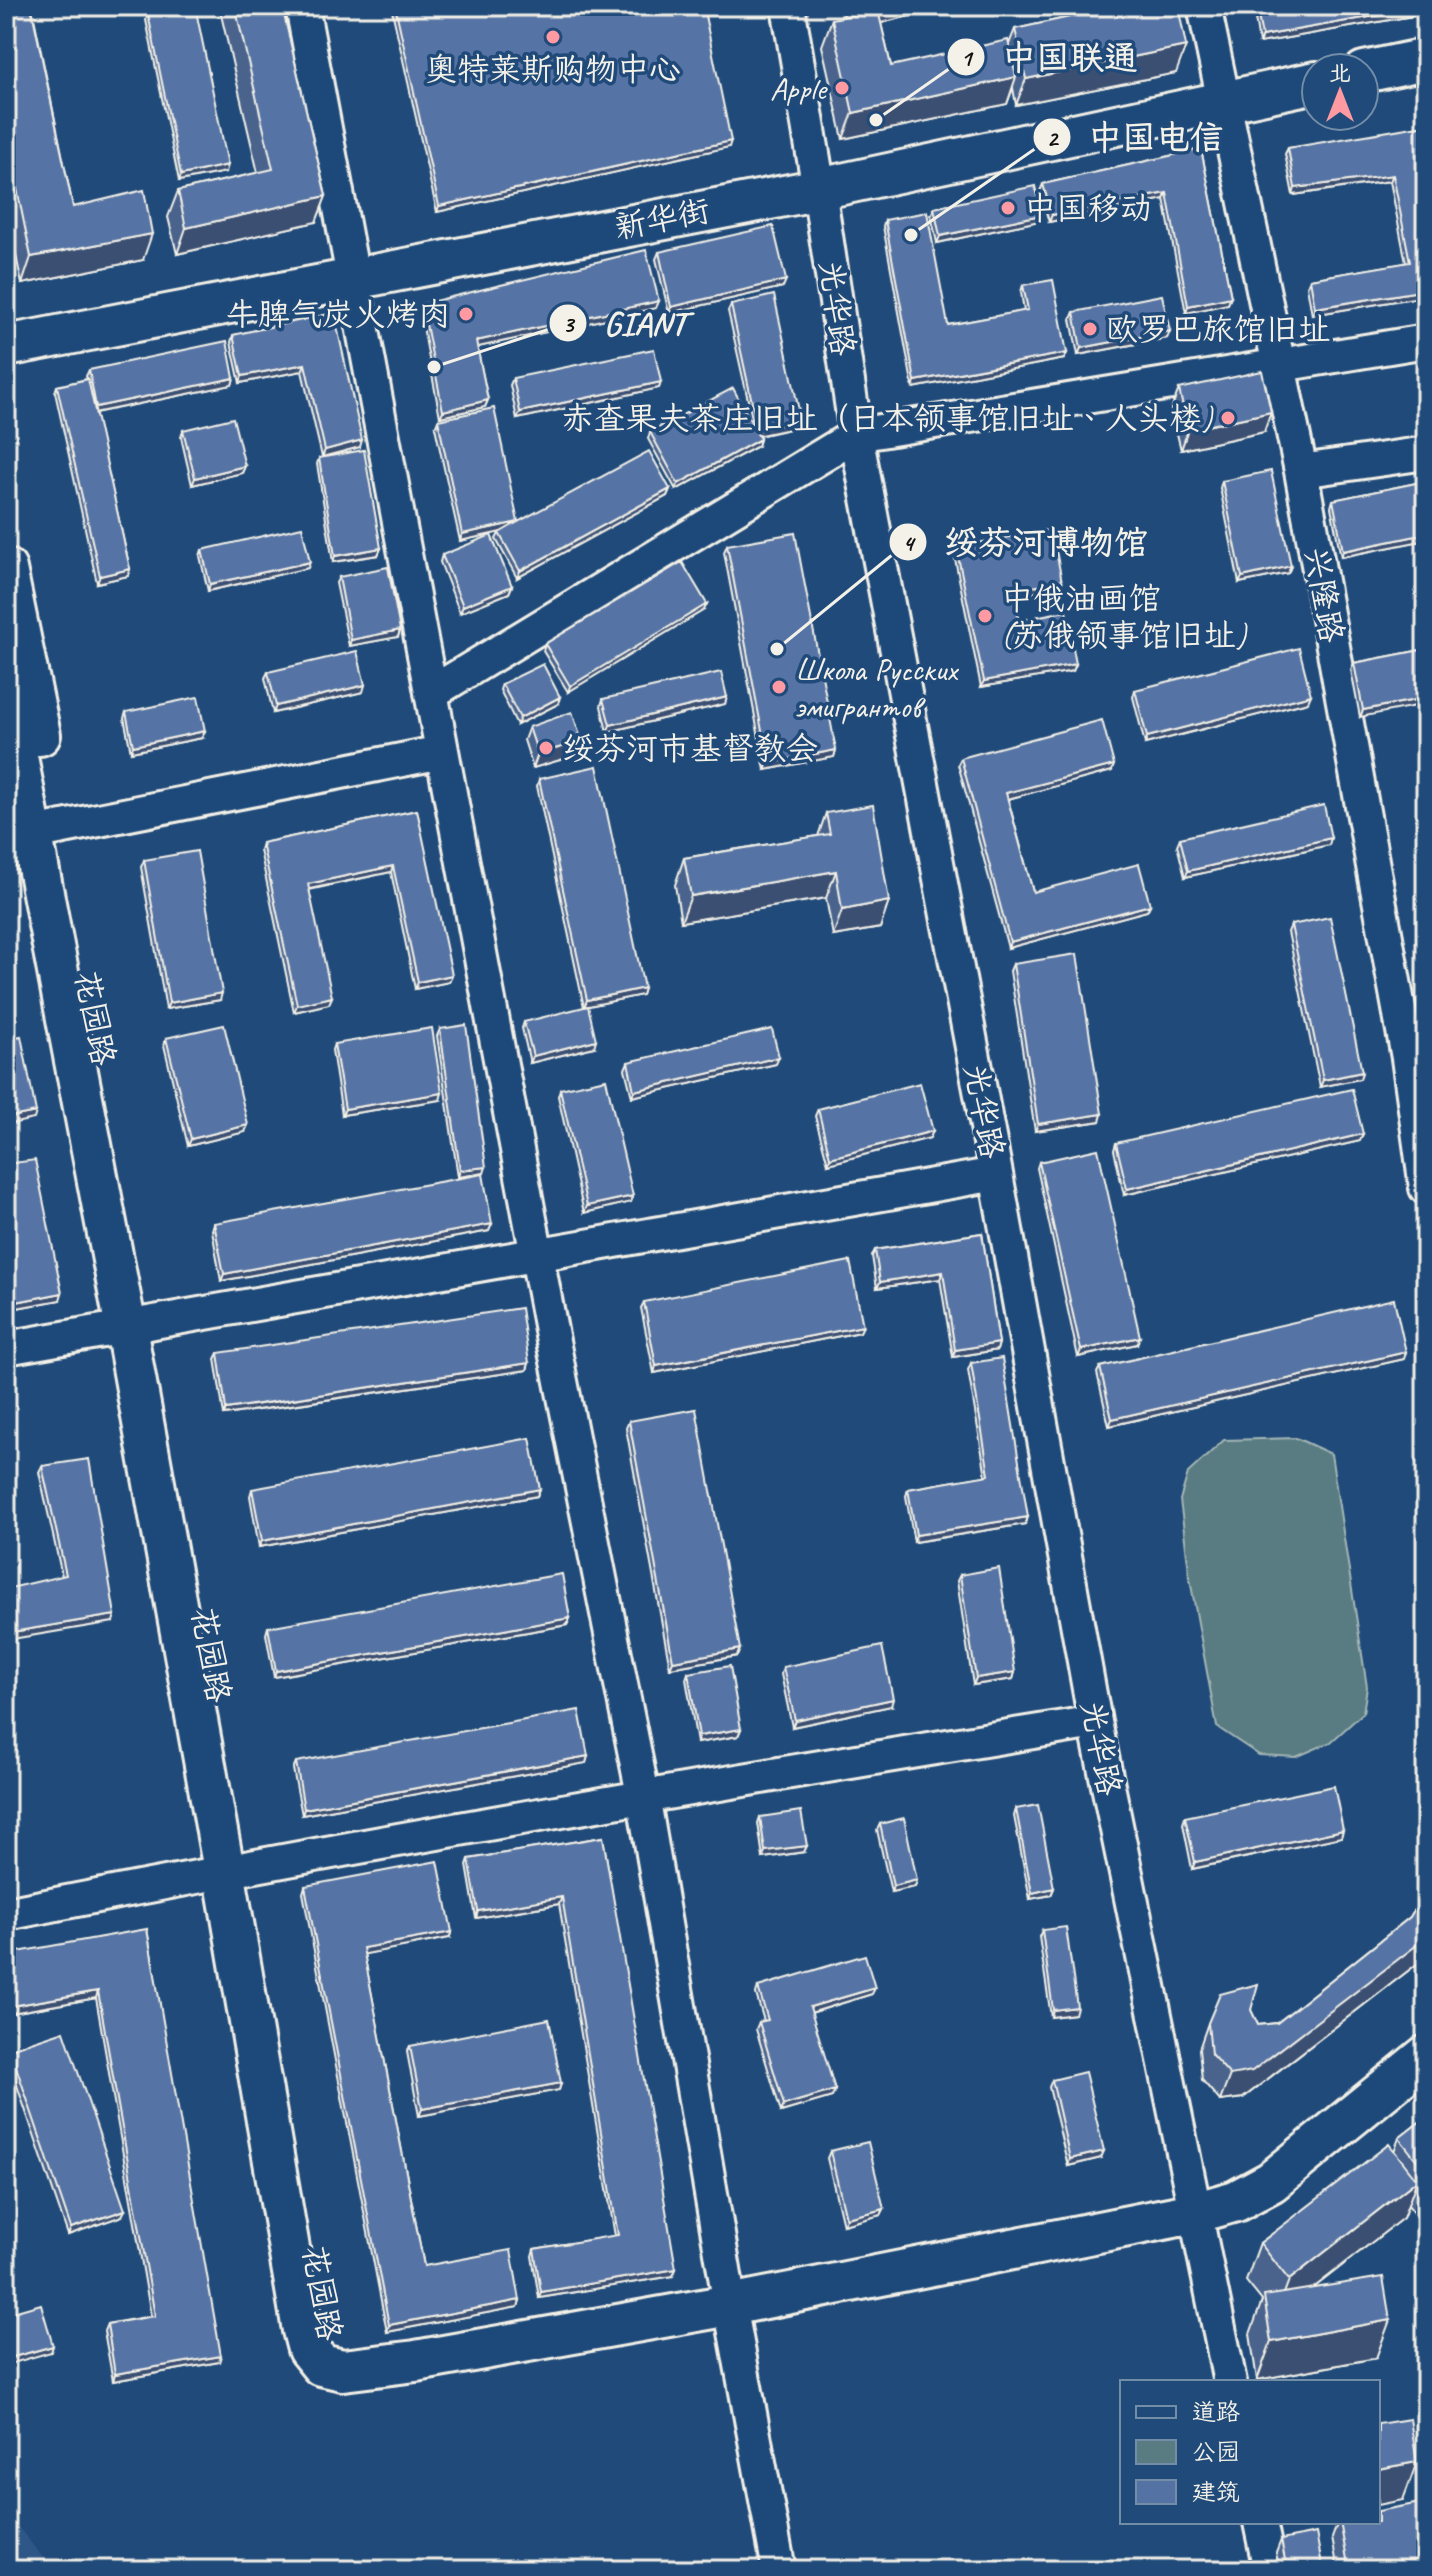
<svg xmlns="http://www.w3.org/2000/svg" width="1432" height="2576" font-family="Caveat,'LXGW WenKai TC',sans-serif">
<rect width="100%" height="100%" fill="#1f4a7a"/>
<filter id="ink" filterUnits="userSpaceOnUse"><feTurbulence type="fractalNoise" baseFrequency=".0125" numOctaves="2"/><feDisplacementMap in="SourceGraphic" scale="16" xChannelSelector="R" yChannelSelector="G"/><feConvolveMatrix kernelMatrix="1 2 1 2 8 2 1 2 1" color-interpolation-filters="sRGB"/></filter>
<g filter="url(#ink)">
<path fill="#2f5687" d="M6 2512 53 2570H6Z"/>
<path fill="#587c82" stroke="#a6b6b5" stroke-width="2" d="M1296 1438 1331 1454 1367 1687 1363 1713 1331 1742 1296 1757 1259 1755 1217 1727 1190 1579 1180 1500 1188 1473 1224 1440Z"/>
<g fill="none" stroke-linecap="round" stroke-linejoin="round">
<defs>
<path id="minor" d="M302 6 553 1341 643 1795 730 2305 779 2570
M788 6 819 189 856 435 996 1174 1095 1722 1230 2382
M1204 6 1301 471 1408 1058 1426 1188
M1301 471 1426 453
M431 693 856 435 1426 341
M33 833 442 752
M6 1348 996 1174
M6 1914C368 1842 731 1781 1095 1722
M1260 2522 1270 2570"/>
<path id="major" d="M1364 72 1426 59
M6 346 805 192 1316 82
M6 569 40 735
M6 699 126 1328 224 1870 303 2330 308 2349 321 2365 343 2370 416 2361 730 2305 1194 2213 1236 2201 1271 2182 1426 2056"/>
</defs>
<use href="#minor" stroke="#f4f1e8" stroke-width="38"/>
<use href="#major" stroke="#f4f1e8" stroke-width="46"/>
<use href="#minor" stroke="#1f4a7a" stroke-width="32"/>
<use href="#major" stroke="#1f4a7a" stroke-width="40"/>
</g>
<path fill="#48638d" stroke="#f4f1e8" stroke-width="2" d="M6 6H46L32 8 73 207 143 260 22 284 6 208Z
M219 6H282L326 196 316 222 177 254 168 217 178 191 258 173Z
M391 6H703L729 147 437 212Z
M842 6H921L918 14 881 23 891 66 1009 44 1015 29 1088 13 1087 6H1178L1176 73 1016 105 1013 88 1007 104 843 139 822 46 832 19 844 17Z
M1253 6H1420L1418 15 1259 43Z
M148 14 226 172 179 181 146 20Z
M1426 131V296L1312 315 1307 286 1310 279 1406 263 1390 181 1293 195 1285 154 1288 148Z
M1201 149 1231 297 1228 304 1186 313 1164 199 1049 222 1040 191 1043 184Z
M934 208 1039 221 937 243 931 215Z
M885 220 948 325 1024 311 1021 292 1023 285 1067 353 1064 359 913 388 883 226Z
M659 252 783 287 669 313 656 259Z
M422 304 656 308 477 347 488 400 485 407 440 417 420 311Z
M731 305 801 420 799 427 759 436 760 439 758 446 676 490 648 439 650 432 754 427 728 311Z
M1074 312 1170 331 1167 338 1078 355 1071 319Z
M334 313 360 447 322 457 302 371 240 383 231 342 233 335Z
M89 370 234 378 232 385 95 413 130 569 128 576 97 583 55 392 57 386 87 379 86 376Z
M513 378 661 382 659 388 517 419 510 385Z
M1179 389 1264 432 1181 450 1171 409Z
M438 420 518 522 670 489 667 496 517 578 496 539 500 532 460 541 435 427Z
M183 430 245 466 242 473 192 485 181 437Z
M319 458 381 548 378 555 333 562 317 464Z
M1222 481 1291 566 1288 573 1239 583 1220 488Z
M1426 481V540L1341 557 1331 507 1333 500Z
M727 545 836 750 834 757 765 770 724 552Z
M956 547 1062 582 1059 588 1014 596 1019 620 1076 664 1073 671 981 687 954 554Z
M202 550 308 568 208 591 200 556Z
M442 555 512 586 509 593 460 613 440 562Z
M339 577 400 630 398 637 349 646 336 583Z
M704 610 568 692 543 651 545 644Z
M1426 649 1360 717 1351 670 1354 663Z
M268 672 363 692 273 713 265 678Z
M502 684 558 704 517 725 500 690Z
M1135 690 1308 702 1145 744 1133 697Z
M727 697 725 704 607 732 601 706 603 699Z
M126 712 202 738 131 752 124 718Z
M529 727 577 755 533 768 524 740Z
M961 758 1112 771 1008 799 1033 892 1150 905 1147 911 1008 948 958 764Z
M539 779 644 988 642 995 584 1007 537 786Z
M417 810 449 982 415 989 391 872 309 890 329 1004 294 1012 260 850 262 843Z
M826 813 889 901 880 928 833 936 826 898 681 922 675 885 684 858 818 836Z
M1180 838 1329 845 1185 877 1177 845Z
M144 860 220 1000 166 1009 141 867Z
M1291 925 1362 1072 1360 1079 1320 1087 1288 932Z
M1013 964 1102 1114 1100 1121 1035 1131 1010 971Z
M524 1022 594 1047 530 1063 522 1028Z
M440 1029 484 1173 458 1177 437 1036Z
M166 1038 245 1132 188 1146 164 1045Z
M334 1044 440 1100 342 1115 332 1050Z
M628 1062 776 1064 632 1097 625 1069Z
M560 1089 633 1196 631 1202 584 1213 558 1096Z
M818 1109 930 1138 828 1164 815 1116Z
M1360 1141 1124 1195 1114 1150 1116 1143Z
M1039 1162 1137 1344 1078 1357 1037 1168Z
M6 1164 60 1300 6 1310V1264L11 1263 6 1239Z
M214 1223 489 1231 221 1281 212 1230Z
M982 1233 999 1343 997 1350 953 1357 940 1279 877 1288 872 1256 875 1250Z
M644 1302 860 1332 654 1373 641 1308Z
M218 1353 529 1363 527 1370 224 1415 215 1359Z
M1404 1359 1109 1426 1097 1373 1100 1367Z
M971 1363 1028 1517 1025 1524 914 1542 906 1496 908 1489 986 1476 968 1370Z
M629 1421 740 1649 737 1656 670 1668 626 1428Z
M42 1466 115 1615 113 1622 62 1576 39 1472Z
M252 1489H540L537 1496 259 1547 250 1496Z
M960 1575 1015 1672 1013 1679 973 1685 957 1581Z
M570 1618 567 1625 274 1677 266 1634 268 1627Z
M783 1667 891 1706 792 1727 781 1674Z
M688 1673 741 1729 738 1736 697 1743 686 1679Z
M588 1756 586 1763 302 1815 293 1769 296 1762Z
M1016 1809 1054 1888 1051 1895 1030 1899 1014 1816Z
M760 1817 804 1852 763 1858 758 1823Z
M1185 1817 1343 1830 1341 1837 1192 1869 1183 1824Z
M880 1824 917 1880 915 1887 891 1892 877 1830Z
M603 1837 673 2276 539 2298 532 2256 534 2249 615 2236 559 1904 476 1918 467 1865 469 1859Z
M1426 1885V1957L1243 2098 1220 2101 1202 2080 1199 2049 1208 2023 1251 2010 1258 2025 1277 2023 1410 1917 1422 1898Z
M305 1886 449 1938 364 1954 424 2266 520 2300 518 2307 387 2332 303 1893Z
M147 1929 219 2362 113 2381 104 2331 107 2324 151 2316 96 1998 6 2014Z
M1042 1930 1075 2014 1051 2017 1039 1937Z
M758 1987 872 1994 811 2013 835 2090 832 2097 781 2112 756 2029 759 2022 764 2021 756 1994Z
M410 2046 561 2083 559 2090 419 2116 407 2052Z
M10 2049 122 2216 68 2235 7 2056Z
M1052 2080 1101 2158 1068 2166 1049 2087Z
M1426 2117V2228L1408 2205 1403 2218 1312 2289 1376 2358 1257 2380 1250 2334 1262 2301 1246 2281 1260 2243 1394 2151 1399 2138Z
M830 2151 884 2209 881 2215 843 2225 827 2158Z
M1338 2522H1378L1426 2570H1338L1332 2538Z
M1281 2540 1323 2570H1280L1276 2553Z"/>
<path fill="#3b5073" stroke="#f4f1e8" stroke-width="2" d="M857 6H921L918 14 848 31Z
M1420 8 1418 15 1259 43 1262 36Z
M1186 46 1176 73 1016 105 1026 79Z
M1016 77 1007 104 843 139 853 113Z
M731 141 729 147 437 212 439 206Z
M228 165 226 172 179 181 181 175Z
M1393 175 1390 181 1293 195 1295 188Z
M1167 193 1164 199 1049 222 1052 215Z
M326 196 316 222 177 254 186 228Z
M1041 215 1039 221 937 243 940 236Z
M152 234 143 260 22 284 31 257Z
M786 280 783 287 669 313 671 307Z
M1426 290V296L1312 315 1315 308Z
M1231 297 1228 304 1186 313 1188 306Z
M659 301 656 308 474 348 476 341Z
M1170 331 1167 338 1078 355 1081 348Z
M1067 353 1064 359 913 388 915 381Z
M305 364 302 371 240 383 242 376Z
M234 378 232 385 94 413 96 407Z
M661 382 659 388 517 419 520 412Z
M488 400 485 407 440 417 443 411Z
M1271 412 1264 432 1181 450 1188 430Z
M801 420 799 427 756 436 758 430Z
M760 439 758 446 676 490 678 484Z
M362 440 360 447 322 457 325 450Z
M245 466 242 473 192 485 195 478Z
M670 489 667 496 517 578 520 571Z
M518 522 515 529 460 541 462 534Z
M1426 534V540L1341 557 1343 551Z
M381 548 378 555 333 562 335 556Z
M310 562 308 568 208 591 210 584Z
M1291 566 1288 573 1239 583 1242 577Z
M130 569 128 576 97 583 100 576Z
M1062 582 1059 588 1011 597 1013 590Z
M512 586 509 593 460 613 463 606Z
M707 604 704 610 568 692 570 686Z
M400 630 398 637 349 646 351 640Z
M1076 664 1073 671 981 687 984 681Z
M365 685 363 692 273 713 276 706Z
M1311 695 1308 702 1145 744 1147 737Z
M560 697 558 704 517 725 520 718Z
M727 697 725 704 607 732 610 725Z
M1426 698V704L1360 717 1363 710Z
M205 731 202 738 131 752 133 746Z
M582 741 577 755 533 768 538 754Z
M836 750 834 757 765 770 768 763Z
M1114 765 1112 771 1004 800 1006 793Z
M1331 838 1329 845 1185 877 1188 871Z
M393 866 391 872 305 890 308 884Z
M836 871 826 898 681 922 691 896Z
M889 901 880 928 833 936 842 910Z
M1150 905 1147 911 1008 948 1010 942Z
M452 975 449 982 415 989 418 982Z
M644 988 642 995 584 1007 587 1000Z
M222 993 220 1000 166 1009 169 1003Z
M332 997 329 1004 294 1012 297 1005Z
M596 1040 594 1047 530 1063 533 1056Z
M779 1057 776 1064 632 1097 634 1091Z
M1362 1072 1360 1079 1320 1087 1323 1080Z
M442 1093 440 1100 342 1115 345 1109Z
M36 1112 34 1119 6 1125V1118Z
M1102 1114 1100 1121 1035 1131 1038 1124Z
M248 1125 245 1132 188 1146 191 1139Z
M933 1131 930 1138 828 1164 830 1158Z
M1363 1134 1360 1141 1124 1195 1127 1189Z
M486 1167 484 1173 458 1177 460 1170Z
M633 1196 631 1202 584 1213 587 1206Z
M492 1224 489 1231 221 1281 224 1274Z
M943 1272 940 1279 877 1288 880 1282Z
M62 1293 60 1300 6 1310V1304Z
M863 1326 860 1332 654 1373 656 1366Z
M1140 1337 1137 1344 1078 1357 1081 1350Z
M999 1343 997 1350 953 1357 955 1350Z
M1406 1352 1404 1359 1109 1426 1112 1419Z
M529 1363 527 1370 224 1415 226 1409Z
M540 1489 537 1496 259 1547 262 1541Z
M1028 1517 1025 1524 914 1542 916 1535Z
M115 1615 113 1622 6 1640V1633Z
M570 1618 567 1625 274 1677 276 1671Z
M740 1649 737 1656 670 1668 673 1661Z
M1015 1672 1013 1679 973 1685 976 1678Z
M893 1699 891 1706 792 1727 795 1720Z
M741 1729 738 1736 697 1743 699 1736Z
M588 1756 586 1763 302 1815 304 1809Z
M1343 1830 1341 1837 1192 1869 1195 1862Z
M807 1846 804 1852 763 1858 765 1851Z
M917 1880 915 1887 891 1892 893 1886Z
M1054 1888 1051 1895 1030 1899 1032 1893Z
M562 1897 559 1904 476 1918 478 1911Z
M452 1932 449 1938 361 1955 363 1948Z
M1426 1938V1957L1243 2098 1220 2101 1230 2075Z
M875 1988 872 1994 807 2014 810 2007Z
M98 1991 96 1998 6 2014V2007Z
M1077 2007 1075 2014 1051 2017 1053 2010Z
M561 2083 559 2090 419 2116 422 2109Z
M835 2090 832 2097 781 2112 784 2105Z
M1104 2151 1101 2158 1068 2166 1070 2159Z
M1417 2180 1403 2218 1275 2318 1289 2280Z
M884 2209 881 2215 843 2225 846 2218Z
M125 2210 122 2216 68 2235 71 2228Z
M676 2269 673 2276 539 2298 541 2292Z
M520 2300 518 2307 387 2332 389 2325Z
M1390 2320 1376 2358 1257 2380 1271 2342Z
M53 2346 51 2352 6 2365V2359Z
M221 2356 219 2362 113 2381 115 2374Z
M1417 2462 1403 2500 1378 2505V2469Z"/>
<path fill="#5473a4" stroke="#f4f1e8" stroke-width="2" d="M6 6H31L73 207 144 190 152 234 31 257 6 135Z
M186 6H195L228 165 181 175 148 14Z
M235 6H282L326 196 186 228 178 191 273 169Z
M395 6H703L731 141 439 206Z
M1101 6H1178L1186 46 1026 79 1015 29 1102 10Z
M1256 6H1420V8L1262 36Z
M878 10 891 66 1008 40 1016 77 853 113 832 19Z
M1425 125 1426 131V290L1315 308 1310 279 1410 262 1393 175 1295 188 1288 148Z
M1201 149 1231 297 1188 306 1167 193 1052 215 1043 184Z
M1035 186 1041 215 940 236 934 208Z
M927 212 948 325 1028 310 1023 285 1053 280 1067 353 915 381 885 220Z
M773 226 786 280 671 307 659 252Z
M646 250 659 301 476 341 488 400 443 411 422 304Z
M774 295 801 420 758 430 731 305Z
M1162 295 1170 331 1081 348 1074 312Z
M334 313 362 440 325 450 305 364 242 376 233 335Z
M227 341 234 378 96 407 89 370Z
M654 349 661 382 520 412 513 378Z
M1262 371 1271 412 1188 430 1179 389Z
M88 379 130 569 100 576 57 386Z
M733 388 760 439 678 484 650 432Z
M494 408 518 522 649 451 670 489 520 571 499 533 518 522 462 534 438 420Z
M233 418 245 466 195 478 183 430Z
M364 450 381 548 335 556 319 458Z
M1271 471 1291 566 1242 577 1222 481Z
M1426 481V534L1343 551 1333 500Z
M302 527 310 562 210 584 202 550Z
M1052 529 1062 582 1013 590 1019 620 1066 611 1076 664 984 681 956 547Z
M795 533 836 750 768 763 727 545Z
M491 535 512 586 463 606 442 555Z
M682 562 707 604 570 686 545 644Z
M388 567 400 630 351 640 339 577Z
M1299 648 1311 695 1147 737 1135 690Z
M1426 649V698L1363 710 1354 663Z
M357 651 365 685 276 706 268 672Z
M543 664 560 697 520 718 502 684Z
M721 672 727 697 610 725 603 699Z
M198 697 205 731 133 746 126 712Z
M572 712 582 741 538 754 529 727Z
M1102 720 1114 765 1006 793 1033 892 1139 864 1150 905 1010 942 961 758Z
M597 766 644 988 587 1000 539 779Z
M873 805 889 901 842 910 836 871 691 896 684 858 830 834 826 813Z
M1324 805 1331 838 1188 871 1180 838Z
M417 810 452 975 418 982 393 866 308 884 332 997 297 1005 262 843Z
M197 851 222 993 169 1003 144 860Z
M1330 917 1362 1072 1323 1080 1291 925Z
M1077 954 1102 1114 1038 1124 1013 964Z
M588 1006 596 1040 533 1056 524 1022Z
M224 1025 248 1125 191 1139 166 1038Z
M466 1025 486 1167 460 1170 440 1029Z
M432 1028 442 1093 345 1109 334 1044Z
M772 1029 779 1057 634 1091 628 1062Z
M21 1036 36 1112 6 1118V1039Z
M606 1079 633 1196 587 1206 560 1089Z
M920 1083 933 1131 830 1158 818 1109Z
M1352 1089 1363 1134 1127 1189 1116 1143Z
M1098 1149 1140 1337 1081 1350 1039 1162Z
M35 1160 62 1293 6 1304V1264L14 1262 6 1220V1164Z
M483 1174 492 1224 224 1274 214 1223Z
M982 1233 999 1343 955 1350 943 1272 880 1282 875 1250Z
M850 1261 863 1326 656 1366 644 1302Z
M1394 1299 1406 1352 1112 1419 1100 1367Z
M521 1308 529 1363 226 1409 218 1353Z
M1002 1358 1028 1517 916 1535 908 1489 989 1475 971 1363Z
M696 1409 740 1649 673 1661 629 1421Z
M530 1438 540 1489 262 1541 252 1489Z
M89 1459 115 1615 6 1633V1589L66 1575 42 1466Z
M999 1568 1015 1672 976 1678 960 1575Z
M562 1574 570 1618 276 1671 268 1627Z
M882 1646 893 1699 795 1720 783 1667Z
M730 1666 741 1729 699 1736 688 1673Z
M579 1710 588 1756 304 1809 296 1762Z
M1334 1786 1343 1830 1195 1862 1185 1817Z
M1038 1805 1054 1888 1032 1893 1016 1809Z
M801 1811 807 1846 765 1851 760 1817Z
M904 1818 917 1880 893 1886 880 1824Z
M603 1837 676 2269 541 2292 534 2249 618 2235 562 1897 478 1911 469 1859Z
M438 1861 452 1932 363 1948 424 2266 511 2250 520 2300 389 2325 305 1886Z
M1426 1889V1938L1252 2071 1230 2075 1211 2054 1208 2023 1220 1994 1258 1984 1251 2010 1258 2025 1277 2023 1410 1917Z
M1066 1927 1077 2007 1053 2010 1042 1930Z
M147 1929 221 2356 115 2374 107 2324 155 2316 98 1991 6 2007V1954Z
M865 1955 875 1988 810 2007 835 2090 784 2105 759 2022 768 2020 758 1987Z
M549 2019 561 2083 422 2109 410 2046Z
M64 2031 125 2210 71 2228 10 2049Z
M1085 2072 1104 2151 1070 2159 1052 2080Z
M1426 2117V2172L1399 2138Z
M868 2142 884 2209 846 2218 830 2151Z
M1389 2144 1417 2180 1289 2280 1260 2243Z
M1383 2277 1390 2320 1271 2342 1264 2296Z
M41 2304 53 2346 6 2359V2314Z
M1410 2419 1417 2462 1378 2469V2424Z
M1420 2503 1426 2537V2567L1409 2570H1349L1340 2522H1378V2511Z
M1316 2533 1323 2570H1287L1281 2540Z"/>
</g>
<g fill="#ff9aa2" stroke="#1f4a7a" stroke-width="3">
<circle cx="553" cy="37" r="8"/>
<circle cx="842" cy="88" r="8"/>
<circle cx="1008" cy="208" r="8"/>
<circle cx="466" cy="314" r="8"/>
<circle cx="1090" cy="329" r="8"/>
<circle cx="1228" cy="418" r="8"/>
<circle cx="985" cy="616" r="8"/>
<circle cx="779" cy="687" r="8"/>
<circle cx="546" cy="748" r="8"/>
</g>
<g text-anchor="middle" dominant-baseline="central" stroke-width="7" stroke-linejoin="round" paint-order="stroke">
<g font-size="32" fill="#f4f1e8" stroke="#1f4a7a" text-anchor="start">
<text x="553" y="69" text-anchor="middle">奥特莱斯购物中心</text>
<text x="826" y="88" text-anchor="end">Apple</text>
<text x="1024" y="208">中国移动</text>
<text x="450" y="314" text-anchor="end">牛脾气炭火烤肉</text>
<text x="1106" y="329">欧罗巴旅馆旧址</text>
<text x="1212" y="418" text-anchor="end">赤查果夫茶庄旧址（日本领事馆旧址、人头楼)</text>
<text x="1001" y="598">中俄油画馆<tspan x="1001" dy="37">(苏俄领事馆旧址)</tspan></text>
<text x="795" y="669">Школа Русских<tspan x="795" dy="37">эмигрантов</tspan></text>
<text x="562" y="748">绥芬河市基督教会</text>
</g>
<g font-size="32" fill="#f4f1e8" stroke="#1f4a7a">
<text transform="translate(662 219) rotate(-11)">新华街</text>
<text transform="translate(837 308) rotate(82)">光华路</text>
<text transform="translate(1324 595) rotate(80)">兴隆路</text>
<text transform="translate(95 1018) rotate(79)">花园路</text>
<text transform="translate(984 1111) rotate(79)">光华路</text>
<text transform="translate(211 1655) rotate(80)">花园路</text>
<text transform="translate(1101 1748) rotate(79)">光华路</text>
<text transform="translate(322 2293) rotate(80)">花园路</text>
</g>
</g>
<path fill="none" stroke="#f4f1e8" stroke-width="3" d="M876 120L966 57M911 235L1052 137M434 367L568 323M777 649L908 542"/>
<g fill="#f4f1e8" stroke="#1f4a7a" stroke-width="3">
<circle cx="876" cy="120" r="8"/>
<circle cx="911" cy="235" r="8"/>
<circle cx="434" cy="367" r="8"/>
<circle cx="777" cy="649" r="8"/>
<circle cx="966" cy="57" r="20"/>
<circle cx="1052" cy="137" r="20"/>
<circle cx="568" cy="323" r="20"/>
<circle cx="908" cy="542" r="20"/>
</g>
<g font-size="24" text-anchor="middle" font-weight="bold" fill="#111">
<text x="966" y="66">1</text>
<text x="1052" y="146">2</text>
<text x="568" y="332">3</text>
<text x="908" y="551">4</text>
</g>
<g font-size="34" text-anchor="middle" font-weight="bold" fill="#f4f1e8" stroke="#1f4a7a" stroke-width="7" stroke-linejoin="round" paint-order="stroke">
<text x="1070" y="69">中国联通</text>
<text x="1156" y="149">中国电信</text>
<text x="645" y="335">GIANT</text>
<text x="1046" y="554">绥芬河博物馆</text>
</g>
<rect width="1432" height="2576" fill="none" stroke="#1f4a7a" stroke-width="32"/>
<rect x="16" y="16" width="1400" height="2544" fill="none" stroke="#f4f1e8" stroke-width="3" filter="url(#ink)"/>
<rect x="1120" y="2380" width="260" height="144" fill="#1f4a7a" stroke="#748da6" stroke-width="2"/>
<rect x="1136" y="2406" width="40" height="12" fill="#1f4a7a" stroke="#748da6" stroke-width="2"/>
<text x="1192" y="2420" font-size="24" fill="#f4f1e8">道路</text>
<rect x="1136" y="2440" width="40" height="24" fill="#587c82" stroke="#748da6" stroke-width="2"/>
<text x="1192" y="2460" font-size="24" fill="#f4f1e8">公园</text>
<rect x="1136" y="2480" width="40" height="24" fill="#5473a4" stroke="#748da6" stroke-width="2"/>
<text x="1192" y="2500" font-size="24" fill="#f4f1e8">建筑</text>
<g transform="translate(1340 92)"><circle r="38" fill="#1f4a7a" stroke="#748da6" stroke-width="2"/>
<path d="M0-6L14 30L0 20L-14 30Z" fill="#ff9aa2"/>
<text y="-12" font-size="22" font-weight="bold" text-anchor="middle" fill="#f4f1e8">北</text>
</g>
</svg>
